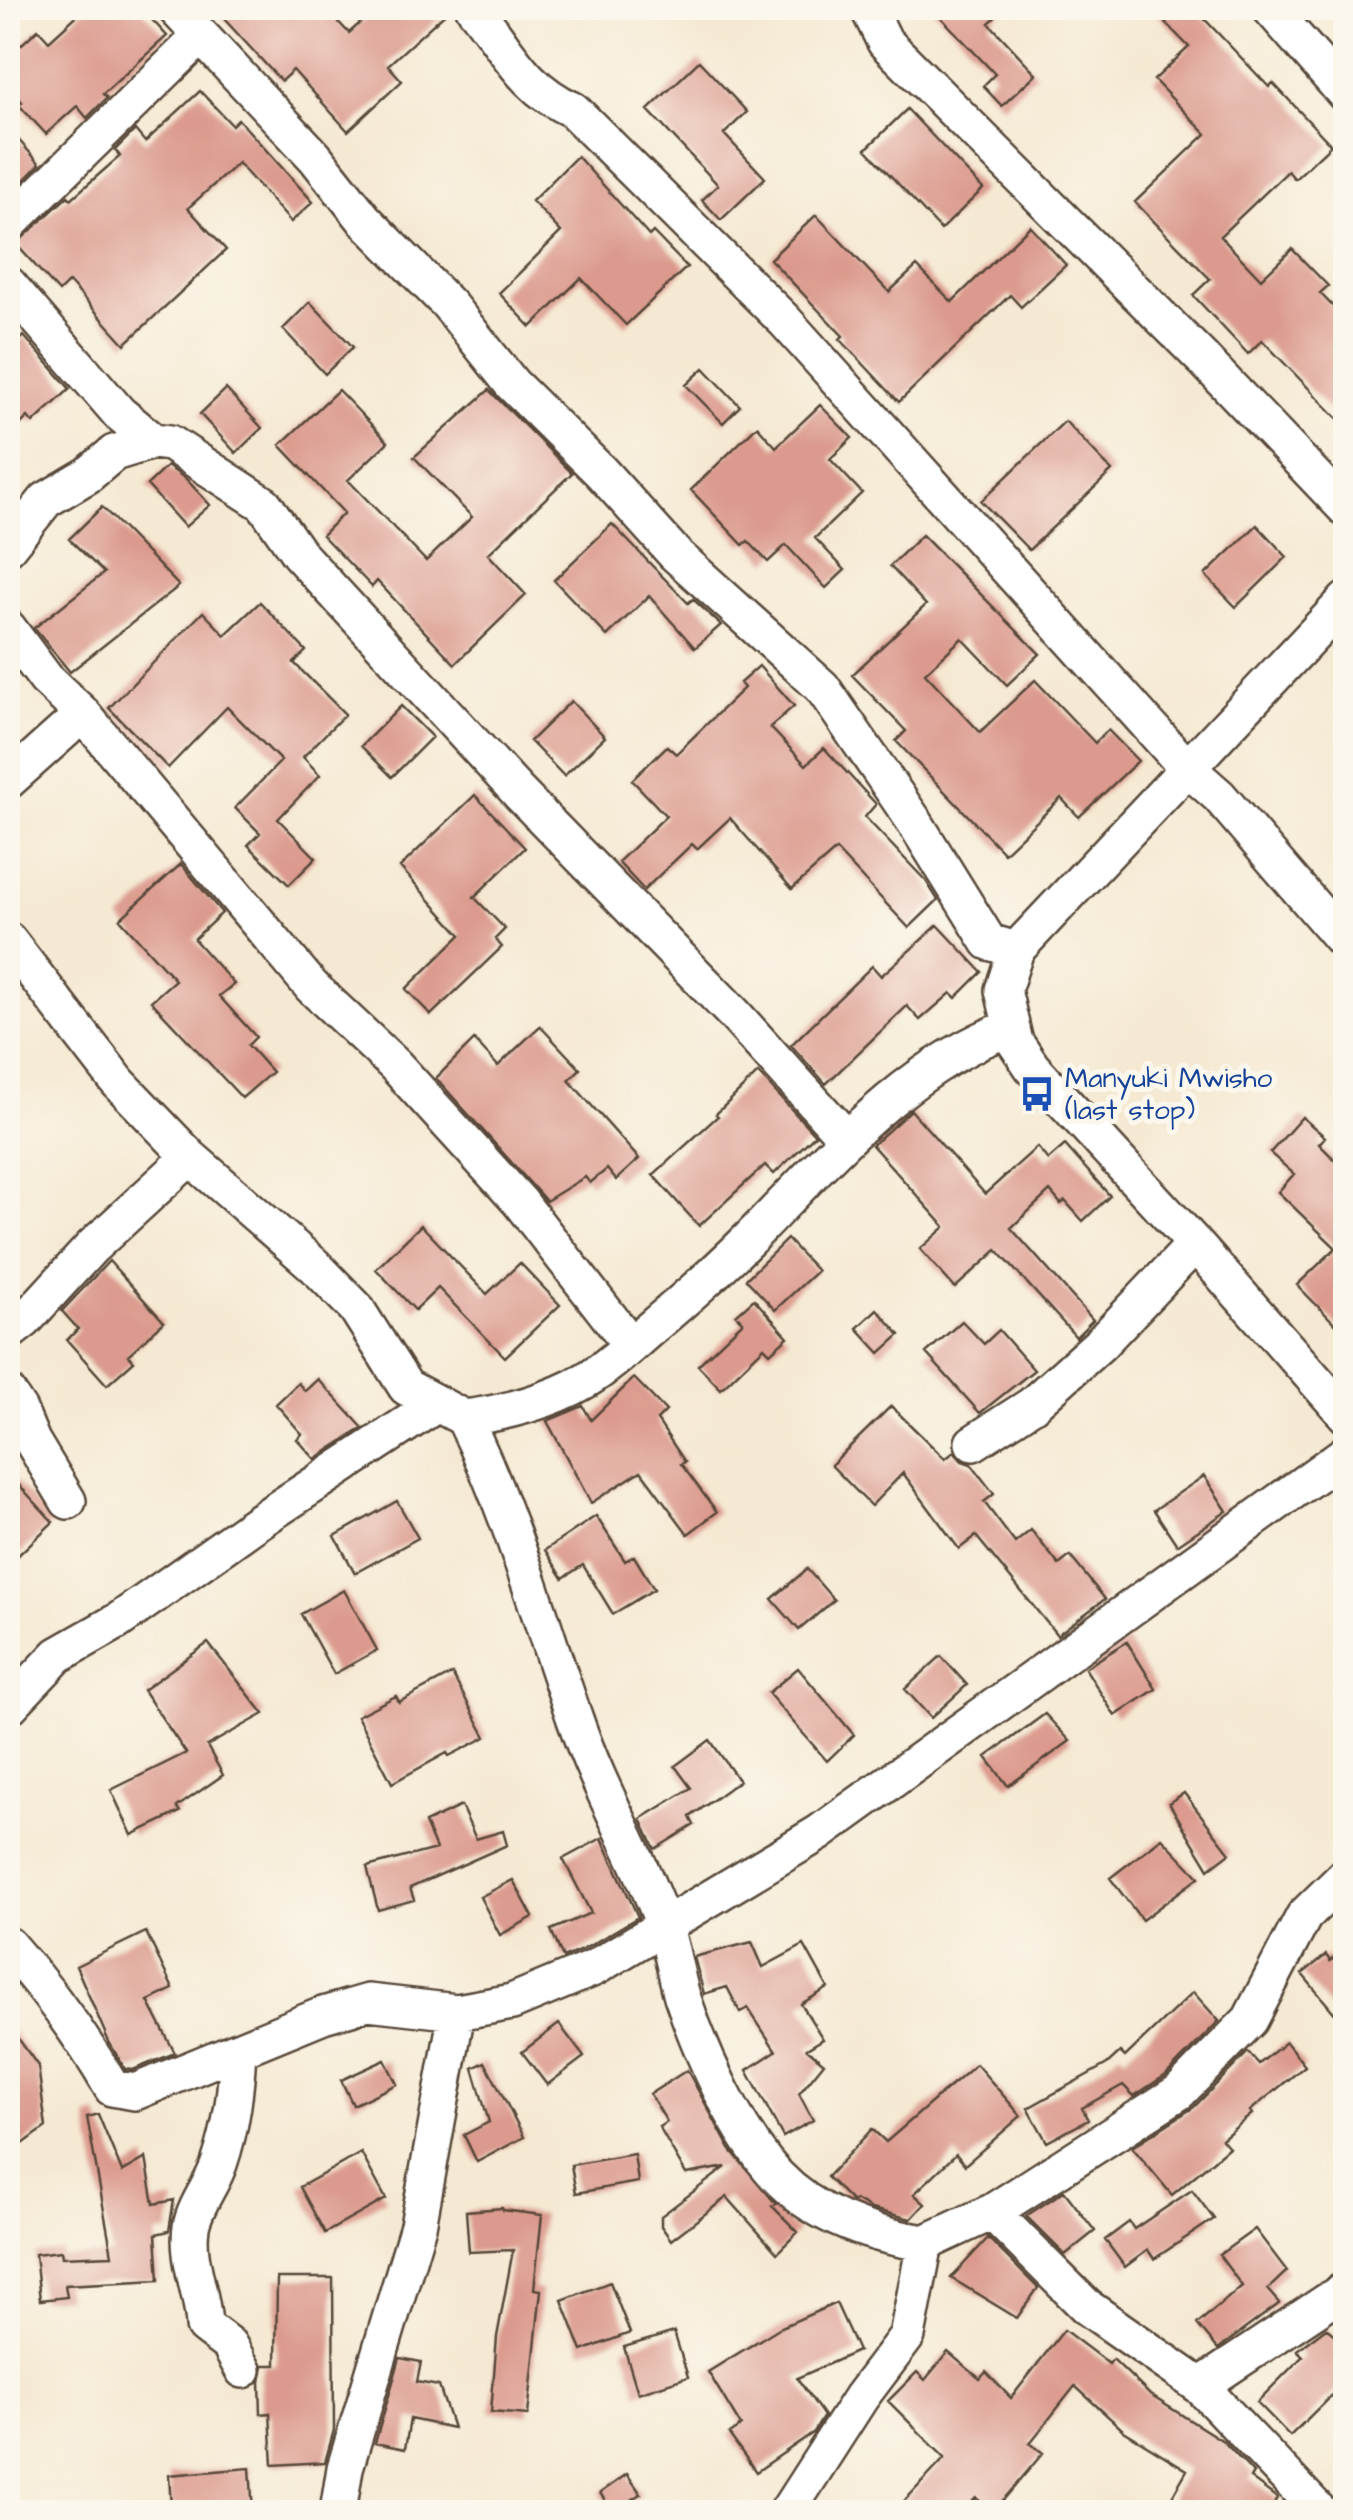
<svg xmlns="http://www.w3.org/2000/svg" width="1353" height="2520" font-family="'Architects Daughter',sans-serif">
<rect width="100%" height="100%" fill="#fbf7ec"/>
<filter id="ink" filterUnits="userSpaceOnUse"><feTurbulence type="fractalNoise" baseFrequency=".01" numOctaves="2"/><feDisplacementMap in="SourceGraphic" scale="20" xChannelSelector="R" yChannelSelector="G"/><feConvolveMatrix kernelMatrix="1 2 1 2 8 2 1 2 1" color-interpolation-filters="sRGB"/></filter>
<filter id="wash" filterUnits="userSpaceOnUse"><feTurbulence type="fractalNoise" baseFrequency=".0048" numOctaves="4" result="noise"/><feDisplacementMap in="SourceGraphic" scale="40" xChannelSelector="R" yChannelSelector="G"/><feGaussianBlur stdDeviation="2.25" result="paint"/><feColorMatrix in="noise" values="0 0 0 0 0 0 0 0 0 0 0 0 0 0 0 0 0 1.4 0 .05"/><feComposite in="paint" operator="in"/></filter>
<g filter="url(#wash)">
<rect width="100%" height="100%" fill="#f5e9d3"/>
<g id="blocks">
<path fill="#db9a8d" d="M85 8H141L167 36 103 94 107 98 87 118 77 106 46 134 19 105 22 102 8 85V57L38 29 49 41Z
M214 8H325L349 33 377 8H451L388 65 402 81 348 131 293 70 281 81Z
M932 8H1005L989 23 1036 74 1002 106 983 86 995 74Z
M1151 8H1194L1269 87 1273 83 1331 145 1295 179 1288 171 1220 236 1261 279 1292 249 1328 286 1320 293 1346 320V427L1262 340 1248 354 1193 295 1210 279 1135 202 1206 134 1154 80 1189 47Z
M699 61 747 112 724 134 765 178 721 220 702 200 718 185 648 110Z
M200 91 232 125 238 119 313 202 291 222 238 163 188 208 226 250 125 344 69 282 59 292 16 244 68 196 71 199 120 156 115 150 135 130 145 142Z
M907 109 983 189 941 230 866 149Z
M8 128 40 164 8 196Z
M577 156 649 236 653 232 687 267 626 325 581 278 531 327 499 293 561 232 532 201Z
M816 215 889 292 917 266 952 302 1030 226 1066 265 1021 307 1010 295 899 402 840 339 843 336 770 259Z
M310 302 353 347 325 374 283 329Z
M24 336 70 389 33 423 28 417 8 436V352Z
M704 368 740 406 723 423 686 385Z
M226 389 262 428 236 453 200 414Z
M338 390 388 442 348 480 426 561 472 517 414 457 489 390 572 473 488 554 526 595 455 664 377 581 372 587 322 535 344 513 280 445Z
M820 405 852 438 830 459 862 493 815 538 845 570 826 588 786 545 768 562 748 541 743 545 691 490 757 426 776 447Z
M1065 421 1112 471 1029 550 981 501Z
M167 466 186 479 210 505 185 527 147 485Z
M102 507 179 586 70 672 34 628 104 573 69 539Z
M612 524 688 603 693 599 721 625 695 648 649 596 607 636 554 580Z
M1257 525 1287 557 1236 607 1205 575Z
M922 535 1040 654 1007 685 962 638 925 673 980 732 1035 680 1095 743 1108 730 1138 761 1079 817 1061 798 1004 853 896 741 906 731 852 675 926 605 890 566Z
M260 602 306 651 294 663 345 714 303 757 320 775 278 819 316 858 289 885 248 845 260 833 235 808 281 761 227 707 168 768 109 708 203 612 225 635Z
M759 666 794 706 770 727 806 765 824 748 876 804 865 817 926 881 938 900 909 928 836 850 792 889 730 818 697 849 692 844 644 890 618 862 666 816 632 780 667 746 676 754 744 688 740 683Z
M571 701 605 737 564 776 530 741Z
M401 706 432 737 392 777 361 746Z
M475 795 525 848 474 897 505 929 495 939 502 947 431 1015 406 989 461 935 400 867Z
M181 864 222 913 194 939 234 984 219 996 256 1037 248 1045 272 1072 242 1098 151 1001 175 980 120 919Z
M938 925 982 972 956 998 951 993 920 1020 907 1006 826 1084 791 1045 872 966 881 976Z
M540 1026 580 1069 569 1080 639 1159 616 1180 607 1169 590 1183 585 1177 546 1201 436 1078 474 1040 498 1066Z
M758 1073 815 1135 774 1174 765 1165 699 1226 653 1175 718 1116 716 1114Z
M911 1110 985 1194 1037 1147 1048 1160 1065 1145 1110 1196 1083 1221 1065 1201 1061 1204 1050 1191 1011 1228 1093 1320 1076 1337 997 1250 955 1288 920 1249 945 1227 872 1145Z
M1302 1117 1325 1137 1319 1144 1346 1171V1335L1297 1285 1336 1248 1278 1192 1294 1174 1270 1153Z
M421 1225 487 1294 520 1263 560 1305 505 1357 438 1288 415 1310 376 1269Z
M787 1239 817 1271 775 1310 746 1279Z
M109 1261 164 1322 128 1355 134 1361 107 1385 67 1340 78 1329 62 1311Z
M754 1299 788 1337 770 1353 764 1347 721 1389 698 1365 743 1322 736 1315Z
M877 1309 900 1335 880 1353 857 1328Z
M962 1321 984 1344 999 1330 1034 1370 980 1413 926 1353Z
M634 1378 666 1411 657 1420 685 1462 681 1464 717 1512 688 1534 641 1471 591 1503 547 1421 583 1406 591 1420Z
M318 1379 363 1428 315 1459 297 1439 302 1434 276 1404 298 1383 305 1391Z
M891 1406 945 1459 954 1452 962 1461 971 1464 994 1494 984 1502 1015 1543 1031 1530 1059 1565 1070 1556 1105 1599 1057 1635 976 1536 959 1549 903 1473 871 1506 831 1465Z
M8 1473 53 1522 8 1565Z
M1204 1476 1227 1511 1177 1545 1154 1510Z
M397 1501 418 1538 355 1573 335 1536Z
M596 1516 625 1561 634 1556 654 1589 613 1614 583 1565 563 1578 545 1550Z
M807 1569 834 1600 799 1630 772 1599Z
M344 1590 377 1650 334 1674 301 1614Z
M1127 1642 1156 1689 1115 1716 1085 1668Z
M208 1643 264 1714 207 1746 223 1775 177 1807 180 1812 132 1835 111 1790 186 1753 143 1690Z
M941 1656 967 1685 931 1718 905 1689Z
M798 1668 854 1735 827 1761 768 1693Z
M452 1674 486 1737 449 1756 447 1753 392 1783 357 1716 396 1696 399 1702Z
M1045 1714 1070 1741 1008 1786 986 1757Z
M710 1740 739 1781 690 1817 694 1825 655 1849 641 1819 691 1788 675 1766Z
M1184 1793 1230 1853 1209 1869 1169 1803Z
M461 1806 476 1839 503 1831 507 1845 410 1888 414 1900 378 1910 367 1867 436 1849 425 1823Z
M602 1838 638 1917 584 1949 563 1958 551 1930 591 1913 563 1859Z
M1162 1838 1199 1877 1142 1920 1110 1878Z
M513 1880 533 1917 500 1935 480 1897Z
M146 1932 173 1989 148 2001 175 2053 133 2070 125 2069 109 2042 76 1966Z
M752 1942 763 1967 804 1945 828 1988 801 2004 823 2039 807 2049 824 2063 799 2094 813 2120 783 2137 747 2070 776 2051 748 2008 740 2012 727 1987 704 1994 694 1957Z
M1346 1949V2027L1302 1974 1326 1955 1330 1961Z
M1193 1992 1219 2021 1166 2075 1134 2096 1123 2085 1082 2108 1088 2120 1047 2142 1028 2108 1107 2064 1120 2052 1125 2057Z
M8 2024 38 2066 46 2127 8 2155Z
M559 2024 584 2057 547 2085 522 2052Z
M1286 2042 1305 2066 1250 2111 1252 2114 1222 2139 1229 2147 1172 2195 1132 2147 1194 2107 1248 2052 1259 2064Z
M385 2060 397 2084 353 2105 341 2080Z
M485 2062 524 2137 477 2162 464 2135 489 2122 473 2068Z
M976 2064 1021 2116 965 2165 956 2154 914 2194 925 2204 911 2219 871 2209 855 2200 852 2202 827 2177 872 2129 886 2142Z
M687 2070 730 2149 776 2204 772 2206 798 2232 777 2253 727 2197 671 2240 661 2226V2216L726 2167 686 2174 659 2127 667 2122 650 2094Z
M98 2114 122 2172 146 2158 154 2204 174 2200 169 2231 156 2234 159 2280 65 2285 67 2297 40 2300 35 2254 61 2251 62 2257 112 2255 87 2117Z
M361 2153 386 2199 325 2233 300 2187Z
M634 2154 638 2182 576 2193 571 2165Z
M1192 2190 1214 2219 1154 2259 1148 2250 1125 2267 1105 2240 1129 2222 1134 2229Z
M1064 2191 1095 2231 1065 2255 1026 2216Z
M502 2208 503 2210 542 2215 534 2289 541 2290 528 2415 491 2412 497 2337 513 2250 469 2252 466 2211Z
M1255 2229 1287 2271 1268 2289 1280 2303 1218 2349 1197 2324 1242 2286 1219 2255Z
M988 2238 1038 2288 1017 2318 951 2278Z
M277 2278H333L334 2430 325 2462 273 2465 270 2413 261 2414 260 2382 263 2365H276Z
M610 2282 630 2333 582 2351 562 2300Z
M836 2303 858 2351 797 2378 824 2416 814 2432 756 2472 729 2434 741 2426 708 2372 779 2328Z
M1326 2328 1346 2344V2381L1290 2436 1257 2402 1303 2356 1297 2350Z
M1064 2330 1109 2364 1113 2359 1150 2395 1223 2441 1253 2473 1250 2478 1277 2498 1269 2512H1196L1171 2498 1187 2470 1124 2431 1075 2386 1030 2443 1043 2453 993 2512 976 2498 962 2512H894L945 2458 888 2401 917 2372 925 2380 948 2352 980 2379 986 2372 1011 2398Z
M674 2332 688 2377 638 2393 624 2347Z
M400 2358 421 2362 417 2382 439 2386 453 2428 410 2419 405 2449 375 2443Z
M250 2468 253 2512 171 2508 169 2475Z
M627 2474 641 2494 613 2512 600 2493Z"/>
</g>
</g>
<g filter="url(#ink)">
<use href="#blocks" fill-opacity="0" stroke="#574739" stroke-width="2.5"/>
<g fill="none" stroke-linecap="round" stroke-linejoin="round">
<defs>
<path id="minor" d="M175 8 315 157 364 219 449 305 512 384 601 472 675 554 822 687 914 821 989 942 1016 950
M474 8C508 49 521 86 573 110L785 321 1186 767 1219 796 1346 944
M868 8 885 42 1204 360 1346 509
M1270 8 1346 95
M8 225 201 36
M8 284 119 413 153 441 170 443 264 504 299 554 519 793 734 1014 847 1139
M8 547 46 500 88 475 114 453 153 441
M1346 600 1016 950 1003 990 1015 1042 1032 1067 1195 1244 1346 1415
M8 628 46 679 83 714 312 987 395 1065 520 1202 631 1345
M8 781 83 714
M8 940 118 1082 190 1157 314 1265 356 1308 406 1387 464 1418C504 1413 551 1401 586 1380 610 1366 631 1345 651 1328 684 1300 717 1271 747 1241 826 1161 902 1068 1010 1028
M8 1333 25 1320 92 1247 190 1157
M8 1393 19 1410 32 1441 68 1501
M464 1418C512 1516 540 1620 576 1722 600 1792 638 1854 663 1923 672 1947 675 1972 682 1996 701 2053 736 2132 777 2176 816 2217 870 2235 925 2243
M973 1443 1032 1405 1101 1343 1195 1244
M8 1708 58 1655 118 1621 256 1523 437 1404
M8 1945C48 1990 82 2036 112 2088L135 2092 323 2015 368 2002 457 2012 512 2002 594 1968 819 1833 1346 1453
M238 2050C236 2090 232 2126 219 2164 212 2185 195 2205 191 2227 186 2261 203 2293 204 2326L229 2345 243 2370
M992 2212 1087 2307 1200 2386 1320 2512
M1200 2386 1346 2289
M338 2512 345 2468 418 2226 457 2012
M787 2512 861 2397 907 2336 925 2243 992 2212 1179 2092 1250 2020 1304 1916 1346 1875"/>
</defs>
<use href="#minor" stroke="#574739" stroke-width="40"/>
<use href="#minor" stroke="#fff" stroke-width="35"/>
</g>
</g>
<defs>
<symbol id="bus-bare" viewBox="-9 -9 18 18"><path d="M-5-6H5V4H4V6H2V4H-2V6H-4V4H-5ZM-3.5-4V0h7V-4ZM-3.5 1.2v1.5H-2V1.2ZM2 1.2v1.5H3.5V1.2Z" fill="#1a4fb4" stroke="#fbf7ec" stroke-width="2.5" paint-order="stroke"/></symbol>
</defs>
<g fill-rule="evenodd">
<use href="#bus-bare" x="1012" y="1069" width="50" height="50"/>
</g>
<g text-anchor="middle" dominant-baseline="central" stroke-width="10" stroke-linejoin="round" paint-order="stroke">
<g font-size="28" fill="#164399" stroke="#fbf7ec" text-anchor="start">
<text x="1065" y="1078">Manyuki Mwisho<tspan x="1065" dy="32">(last stop)</tspan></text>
</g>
</g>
<rect width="1353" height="2520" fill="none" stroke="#fbf7ec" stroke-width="40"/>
</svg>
